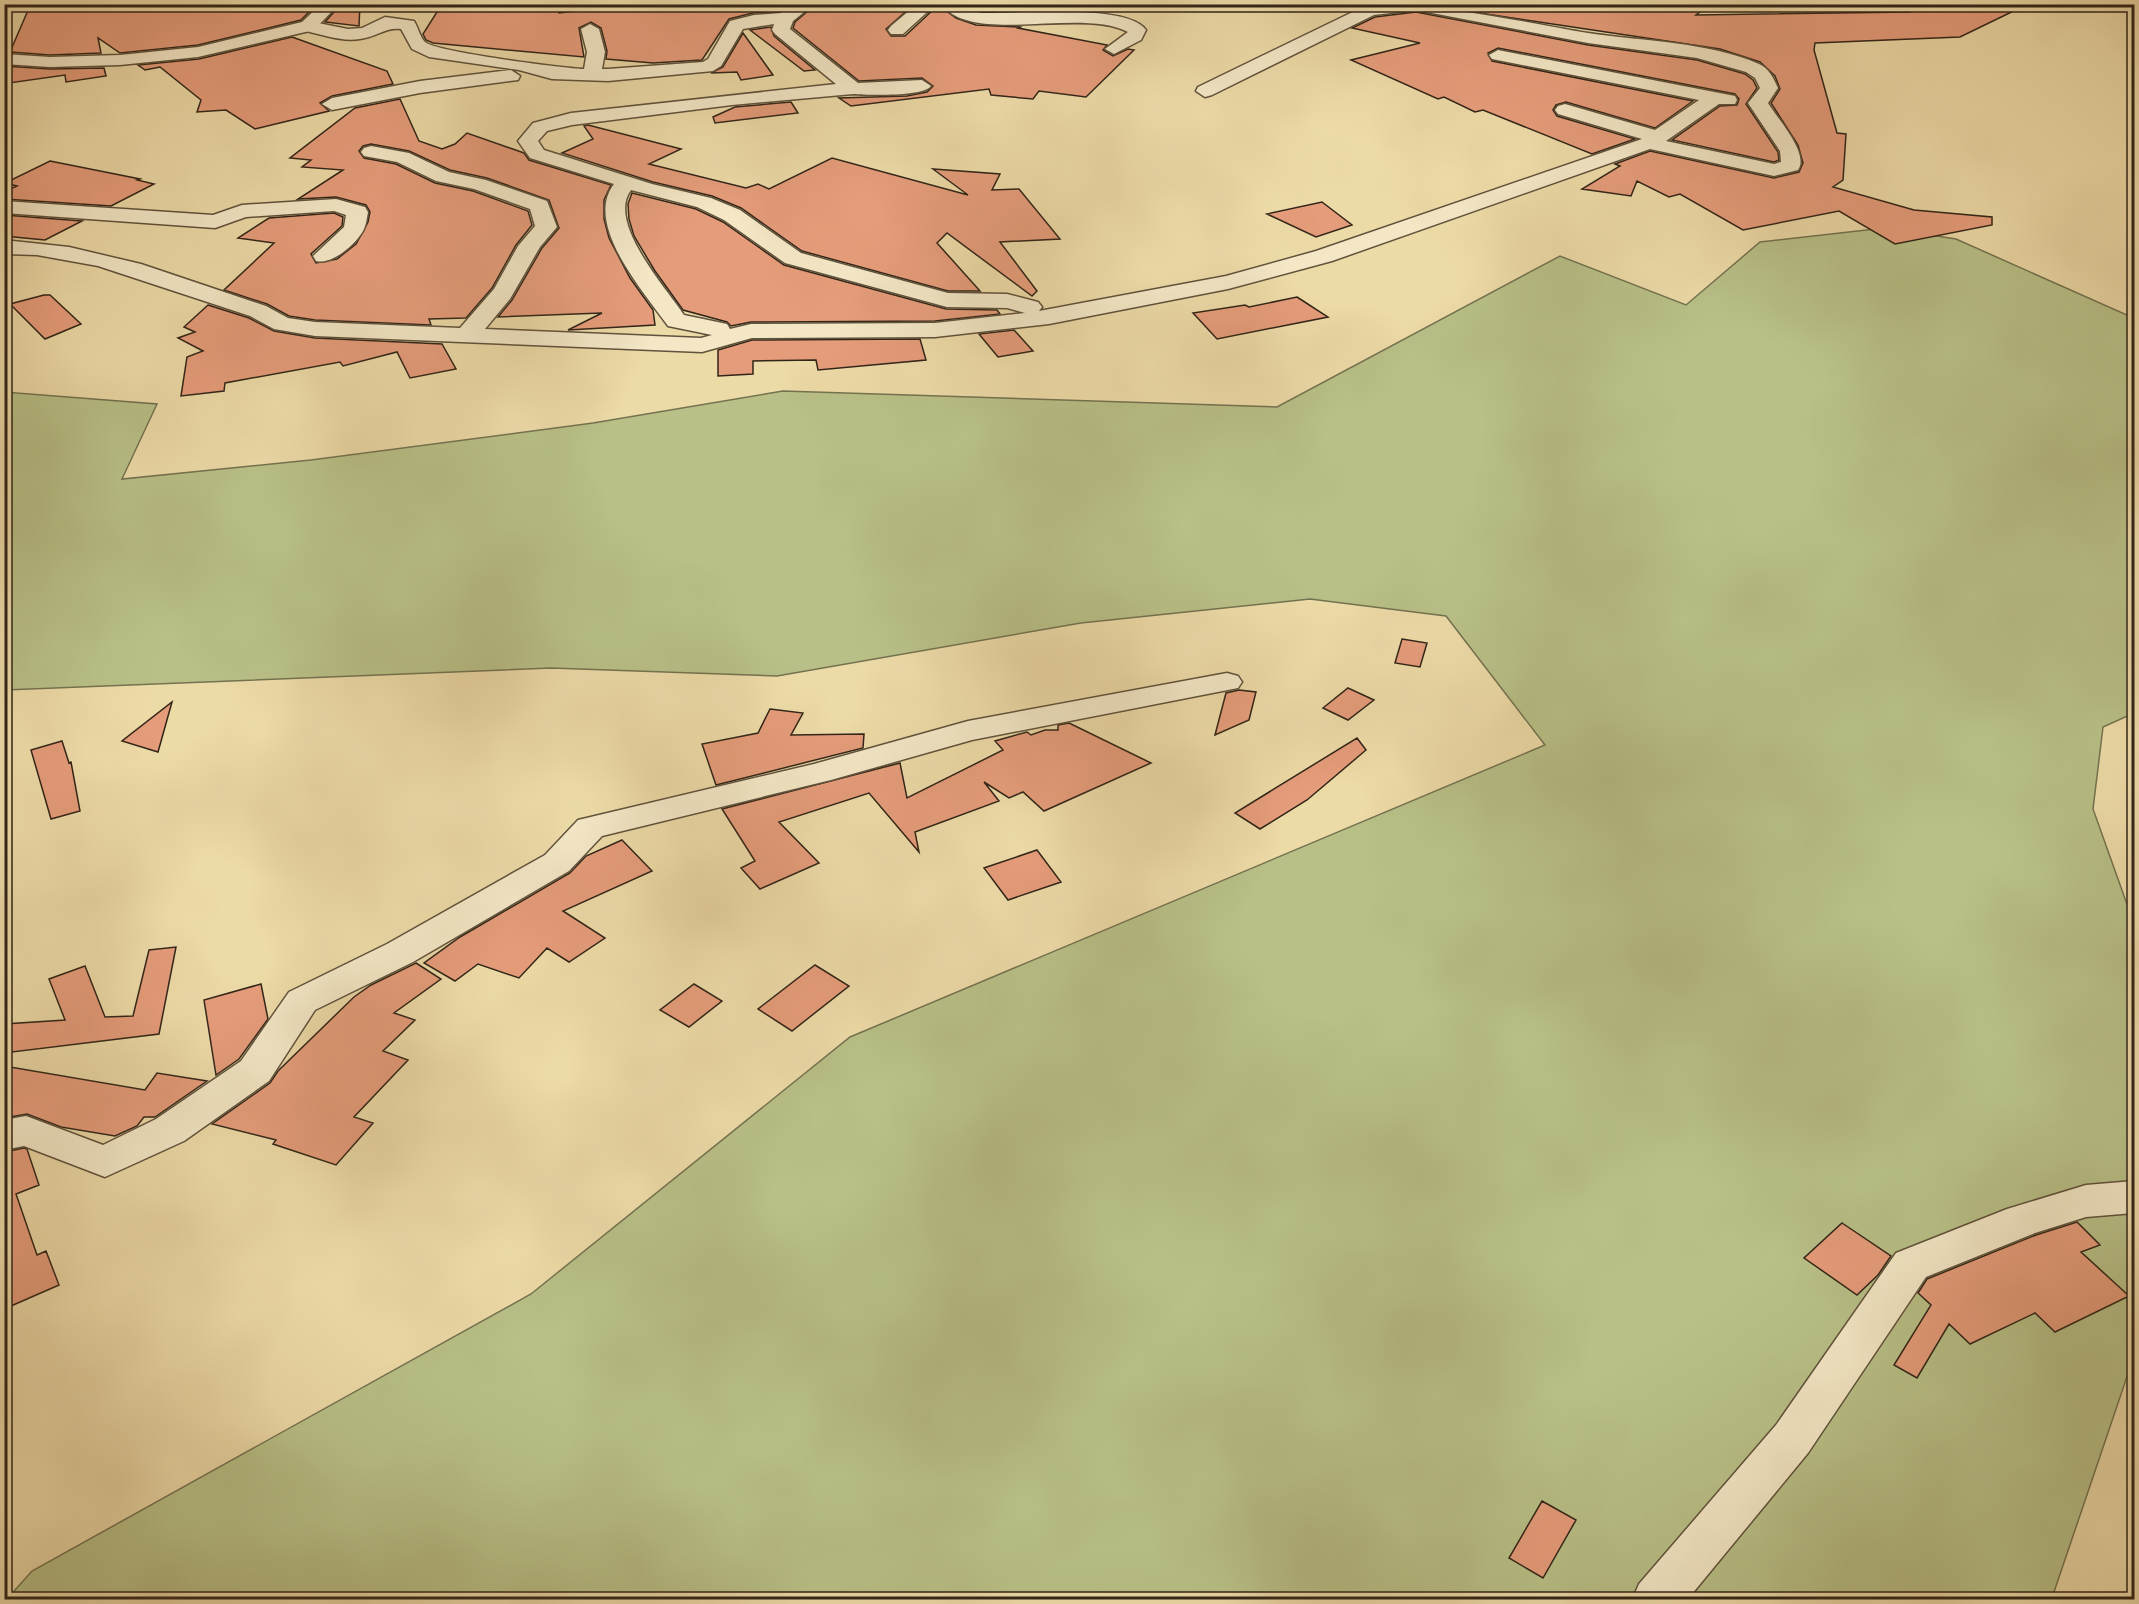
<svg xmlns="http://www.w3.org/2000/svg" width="2139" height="1604" font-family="'IM FELL DW Pica',serif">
<rect width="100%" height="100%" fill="#ecdaa7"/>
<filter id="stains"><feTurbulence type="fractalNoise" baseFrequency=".00333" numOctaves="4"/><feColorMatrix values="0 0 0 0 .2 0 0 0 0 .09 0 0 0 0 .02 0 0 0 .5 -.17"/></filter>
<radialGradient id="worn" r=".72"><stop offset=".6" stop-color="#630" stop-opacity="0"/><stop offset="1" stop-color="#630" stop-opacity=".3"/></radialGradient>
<path fill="#b8c087" stroke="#747250" stroke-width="1.5" d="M1884 228 1956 239 2129 316 2134 315V713L2103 727 2093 809 2134 924V1356L2053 1595 2049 1600 7 1599 32 1571 531 1294 850 1037 1545 745 1446 616 1310 599 1081 623 777 676 551 668 5 690 4 392 157 404 122 479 311 460 593 423 783 391 1277 407 1560 256 1686 305 1760 242Z"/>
<path fill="#e59c7a" stroke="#312518" stroke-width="1.5" d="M199 4H317L301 20 198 45 120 53 98 38 101 53 50 55 10 52 29 8H166Z
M341 4H360L359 26 325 22Z
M442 4H556L559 13 638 4H778L779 11 753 13 729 19 702 60 653 63 606 59 607 51 601 28 591 22 579 28 584 57 433 43 426 40 423 34Z
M816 4 912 6 886 29 891 36H905L935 8 944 9 956 18 976 25 1020 27 1018 28 1107 45 1103 50 1113 56 1128 49 1134 50 1086 97 1039 91 1033 99 991 95 989 89 851 106 839 98 907 96 927 92 933 86 922 78 859 81 793 28 795 22Z
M979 4H1020L1016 10 982 11 976 9Z
M1419 4H1711L1696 15 1911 12 1893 4H2028L1960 37 1815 43 1814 50 1837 133 1846 134 1843 180 1833 187 1914 210 1992 217V225L1895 244 1839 211 1743 230 1680 194 1669 197 1637 181 1631 196 1582 189 1620 166 1615 164 1650 151 1774 178 1799 172 1803 163 1798 145 1771 103 1780 89 1775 76 1760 62 1720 49Z
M1416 12 1588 45 1697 60 1745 74 1753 80 1757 88 1746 104 1778 152 1779 160 1774 162 1672 140 1720 106 1737 105 1739 99 1735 94 1498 48 1488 53 1492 61 1693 101 1655 128 1566 102 1556 105 1553 110 1557 116 1635 139 1592 154 1483 110 1475 112 1444 97 1438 99 1351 60 1420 43 1352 28 1375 17Z
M771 27 774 36 815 70 804 71 750 30Z
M743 33 773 75 741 80 737 72 711 73 723 67Z
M292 37 387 71 393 84 332 96 320 103 329 111 255 129 226 110 197 112 201 100 160 67 145 70 138 65 199 59Z
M4 66 50 69 104 68 106 76 66 82 65 75 9 83Z
M400 99 419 141 442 149 455 144 467 133 524 153 529 160 611 185 604 200V219L609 238 630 278 653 310 655 325 568 330 602 313 498 317 512 300 542 248 559 228 549 200 487 178 450 170 409 151 371 144 363 146 359 151 364 158 396 164 435 183 473 191 528 211 532 225 516 245 492 288 466 318 429 319 431 325 315 320 289 316 267 304 224 290 274 243 238 238 269 218 334 213 343 217 342 226 311 254 316 263 337 259 356 244 368 222 370 212 366 205 336 197 298 199 343 170 302 167 311 160 290 158 355 108Z
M791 102 798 113 715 123 713 117 735 107Z
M588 125 681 149 649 164 746 188 758 184 769 189 832 158 968 195 933 169 1000 174 992 190 1019 189 1060 239 1000 242 1037 291 1032 296 947 233 937 243 980 291H948L802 251 741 208 712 196 653 182 562 153 593 139 584 126Z
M50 161 140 179 137 180 154 184 111 206 4 199V192L17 186 5 183Z
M632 193 696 209 723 222 784 265 946 309 997 310 1000 314 935 321 751 322 731 326 727 322 683 310 655 271 634 236 629 219 628 204Z
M1322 202 1352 225 1316 237 1267 214Z
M4 215 82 221 45 240 4 236Z
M44 295H50L81 324 45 339 10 304Z
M1297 297 1328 317 1217 339 1193 313 1245 305 1249 307Z
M208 305 249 318 274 331 315 338 442 344 456 369 410 378 397 352 343 366 340 362 225 383 224 391 181 396 187 357 203 351 178 338 195 332 184 327Z
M1014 330 1033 351 998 357 979 334Z
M920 339 926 360 818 370 816 360 753 361V374L718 376V350L752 340Z
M1402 639 1427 643 1420 667 1395 663Z
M1348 688 1374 700 1348 720 1323 708Z
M1239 690 1256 692 1249 720 1215 735 1226 693Z
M172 702 158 752 122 741Z
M770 709 803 713 791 735 864 734 863 748 716 785 702 744 758 733Z
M1069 723 1151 763 1044 811 1023 792 1009 798 984 782 999 801 915 832 919 852 869 793 779 822 819 863 760 889 741 868 755 861 722 809 900 763 907 798 1003 750 995 741 1027 732 1031 735 1045 730H1058V725Z
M1357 738 1366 750 1307 800 1260 829 1235 813Z
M62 741 69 763 71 762 80 811 51 819 31 750Z
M622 840 652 871 563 911 605 938 569 962 547 948 519 978 478 964 455 981 424 963 460 937 570 873 586 856Z
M1037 850 1061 882 1008 900 984 868Z
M176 947 159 1034 4 1053V1024L65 1020 49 979 85 966 105 1017 133 1016 149 950Z
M416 963 441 979 394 1013 415 1020 383 1051 408 1060 354 1117 373 1123 336 1165 273 1144 276 1140 212 1124 270 1083 278 1071 354 997 371 985Z
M815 965 849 986 792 1031 758 1009Z
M261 984 268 1019 239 1059 216 1075 204 1000Z
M694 984 722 1001 689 1027 660 1010Z
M4 1066 145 1090 157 1073 207 1081 155 1117H144L137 1126 115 1136 61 1127 27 1114 4 1118Z
M24 1148 27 1149 39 1185 16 1194 37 1255 46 1251 59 1285 4 1309V1152Z
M2077 1222 2100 1245 2081 1252 2129 1296 2055 1332 2035 1313 1970 1344 1949 1324 1917 1378 1894 1365 1931 1305 1918 1293 1927 1279 2036 1235Z
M1842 1223 1891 1256 1878 1275 1857 1295 1804 1258Z
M1542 1501 1576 1520 1543 1578 1509 1558Z"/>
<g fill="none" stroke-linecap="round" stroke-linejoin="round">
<defs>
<path id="minor" d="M794 4H814L793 21 790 29 858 83 922 80 931 86C923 97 868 95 853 94L732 105 572 125 547 131 538 141 544 150 652 184 711 198 740 210 801 253 948 293 1007 294 1038 302 1042 307 1039 311 1226 276 1316 251 1642 139 1558 114 1555 110 1558 106 1565 104 1655 130 1699 100 1492 59 1489 55 1498 50 1735 96 1737 100 1735 104H1719L1666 141 1774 164 1781 162 1780 151 1748 103 1760 88 1755 78 1746 72 1697 58 1588 43 1416 10 1374 15 1212 95 1205 97 1196 91 1198 87 1363 7C1430 0 1521 22 1588 33 1641 41 1710 42 1759 64 1770 69 1773 78 1778 88L1768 103C1777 118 1810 154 1798 170L1774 176 1650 149 1332 261 1228 289 1049 324 935 337 752 338 702 352 315 336 274 329 250 316 98 266 37 255 4 254V240L69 247 141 264 266 306 288 318 315 322 460 328 494 289 518 246 535 226 530 209 474 189 436 181 397 162 364 156 361 152 364 148 371 146 409 153 449 172 486 180 547 201 557 227 540 247 510 299 485 329 701 338 712 335 668 326C644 292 583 224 614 184L530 158 518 141 533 123 571 113 836 84 775 34 772 30 774 24 743 29 721 66 713 71 608 81 552 79 519 70 429 57 412 49 401 29C386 27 376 37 360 39 341 42 320 34 302 30L299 26 308 21 348 29 362 28 385 17 414 21C418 27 420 37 425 42 436 52 563 68 584 69L587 52 581 29 590 24 599 29 605 52 602 69H608L703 62 708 59 730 21 754 15 781 13ZM631 190 697 207 724 220 785 263 947 307 1007 308 1025 313 935 323 751 324 730 329 727 324 684 315C667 289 606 222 631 190Z
M917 4H936L903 34H891L888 30 891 26Z
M941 4C957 4 966 10 982 13 1015 14 1127 3 1146 30L1141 40 1114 54 1105 49 1128 32C1080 7 973 46 941 4Z
M511 70 520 76 518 80 420 93 332 110 322 104 332 98 420 81Z
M336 199 365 207 368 212C367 218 366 226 363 231 355 245 332 265 316 261L313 256 344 227 346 215 334 211 246 217 215 228 4 213V201L213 215 242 205Z
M1227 673 1238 676 1242 682 1238 688 972 740 831 780 602 836 569 871 413 962 315 1010 269 1081 184 1141 105 1177 24 1146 4 1150V1120L26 1116 103 1145 156 1119 241 1061 289 992 387 944 545 855 578 820 814 764 968 721Z
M2134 1181V1213L2086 1217 2035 1233 1926 1277 1808 1453 1687 1600H1632L1639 1584 1776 1425 1896 1253 2007 1209 2086 1185Z"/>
<path id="tertiary" d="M321 4H339L314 30 198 57 120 65 50 67 4 64V54L50 57 120 55 198 47 302 22Z"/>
</defs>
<use href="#minor" stroke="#60523c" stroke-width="3"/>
<use href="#tertiary" stroke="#60523c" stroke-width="3"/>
<use href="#minor" fill="#f3e7c6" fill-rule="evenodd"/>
<use href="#tertiary" fill="#f3e7c6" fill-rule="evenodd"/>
</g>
<rect width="2139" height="1604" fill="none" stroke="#ecdaa7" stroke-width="24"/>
<rect x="6" y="6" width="2127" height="1592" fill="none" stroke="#312518" stroke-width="3"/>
<rect x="12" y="12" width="2115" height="1580" fill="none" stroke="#312518" stroke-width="1.5"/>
<rect width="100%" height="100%" filter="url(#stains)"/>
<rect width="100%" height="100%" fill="url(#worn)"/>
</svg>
